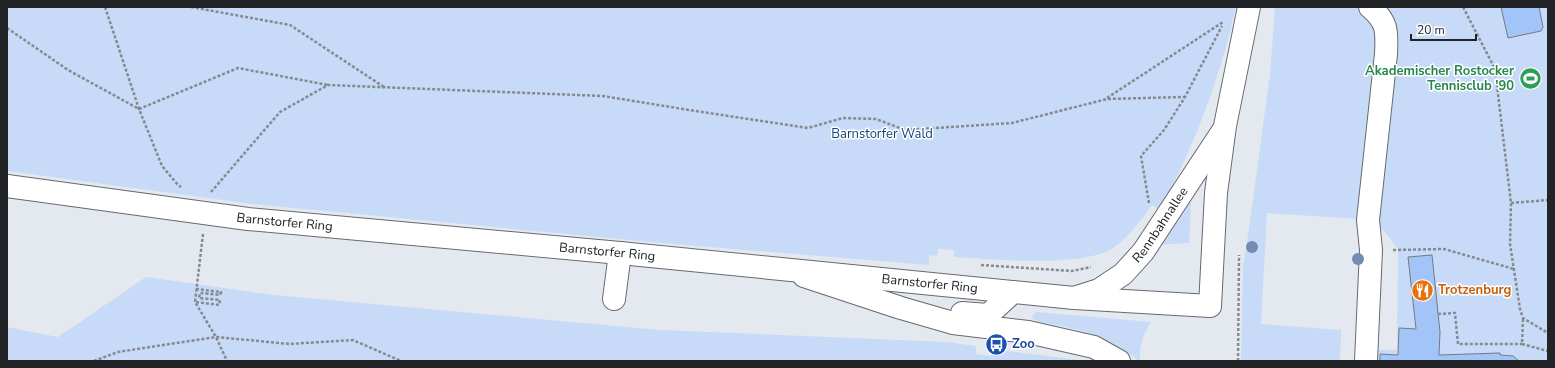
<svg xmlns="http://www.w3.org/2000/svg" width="1555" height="368" font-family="'Nunito Sans',sans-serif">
<rect width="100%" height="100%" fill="#e4e9f0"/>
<path fill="#c7daf7" d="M7 7H1236C1220 78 1195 145 1160 210L1152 205C1140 221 1129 237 1113 248 1083 268 992 259 954 257V250L938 249 937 256 929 255V265L661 243 252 204 7 171Z
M1275 7H1548V361H1376V350H1397L1398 249 1375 220 1267 213 1261 324 1341 330 1340 361H1241L1243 267 1249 229 1270 74Z
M1192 185 1189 243 1156 245Z
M146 277 274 295 660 330 947 342 976 346V354L991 356 992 349 1087 361H7V327L58 337Z
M1036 312 1151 322C1143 335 1139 345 1140 361H1139C1107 335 1080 329 1040 322L1033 319 1032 316Z"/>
<path fill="#a3c4f8" stroke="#767a81" d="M1501 7H1539L1543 27 1541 31 1508 38Z
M1432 255 1440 332 1439 355 1500 353V355L1513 356 1519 361H1380V354L1398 355 1399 328 1416 329 1408 257Z"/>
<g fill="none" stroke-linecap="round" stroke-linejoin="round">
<defs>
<g id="minor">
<path d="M804 276 901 308 953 323 1028 332 1094 347 1119 361"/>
<path id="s1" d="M1074 298 1099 290 1123 274 1143 252 1222 132"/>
<path d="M614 299 620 253"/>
<path d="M1210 306 1216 193 1225 126 1249 7"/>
<path d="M962 313 988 315 1013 292"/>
<path d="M1366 361 1371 250 1368 220 1386 54C1387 32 1388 22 1370 7"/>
</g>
<g id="major">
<path id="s2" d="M7 186 248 219 620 253 1074 298 1210 306"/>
</g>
</defs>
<use href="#minor" stroke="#656a70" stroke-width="24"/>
<use href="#major" stroke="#656a70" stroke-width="24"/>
<path stroke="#868a8f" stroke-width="2.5" stroke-dasharray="3 2" stroke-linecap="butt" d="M105 7 139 109 162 166 178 185 181 187
M191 7 290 25 384 87
M1463 7 1495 69 1511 203 1510 244 1520 309 1523 318 1548 333
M7 28 68 70 139 109 238 68 328 85
M1107 98 1223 22
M211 192 280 112 328 85 603 96 683 109 808 128 843 118 876 119 905 130 1012 123 1107 99 1185 97
M1149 203 1141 156 1164 130 1185 97 1222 26
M1511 203 1548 200
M203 234 195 302 216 337 227 361
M1393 250 1444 249 1514 269
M981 265 1072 271 1091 267
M196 302 219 305 220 300 199 298 200 293 220 295 221 292 196 289
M1438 314 1455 313 1458 344H1522
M1523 319 1522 344 1548 351
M94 361 118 352 216 337 290 344 353 340 401 361
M1238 361 1239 255"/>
<use href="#minor" stroke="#fff" stroke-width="22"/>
<use href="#major" stroke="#fff" stroke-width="22"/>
</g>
<g fill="#748cb1">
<circle cx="1252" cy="247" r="6"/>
<circle cx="1358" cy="259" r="6"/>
</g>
<defs>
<symbol id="stadium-disc" viewBox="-11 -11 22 22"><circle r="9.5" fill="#2e9e5b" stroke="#fff"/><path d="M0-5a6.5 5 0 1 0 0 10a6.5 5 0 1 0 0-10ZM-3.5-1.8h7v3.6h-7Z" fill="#fff"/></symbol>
<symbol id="restaurant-disc" viewBox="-11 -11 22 22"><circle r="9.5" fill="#e8710a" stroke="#fff"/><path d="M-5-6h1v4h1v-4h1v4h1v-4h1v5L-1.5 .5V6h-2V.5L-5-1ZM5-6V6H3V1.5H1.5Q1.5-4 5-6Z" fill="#fff"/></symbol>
<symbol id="bus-disc" viewBox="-11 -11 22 22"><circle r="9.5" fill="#1a4fb4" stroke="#fff"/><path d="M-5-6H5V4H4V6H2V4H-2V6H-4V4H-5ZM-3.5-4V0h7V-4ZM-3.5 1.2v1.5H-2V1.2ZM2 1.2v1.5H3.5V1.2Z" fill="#fff"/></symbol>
</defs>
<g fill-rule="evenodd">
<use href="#stadium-disc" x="1518" y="66" width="25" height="25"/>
<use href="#restaurant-disc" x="1410" y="278" width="25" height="25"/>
<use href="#bus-disc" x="984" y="332" width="25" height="25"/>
</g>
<g text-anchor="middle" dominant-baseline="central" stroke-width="3" stroke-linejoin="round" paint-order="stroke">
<g font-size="13" font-weight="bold" fill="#27864d" stroke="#fff" text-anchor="end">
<text x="1514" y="71">Akademischer Rostocker<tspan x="1514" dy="15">Tennisclub '90</tspan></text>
</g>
<g font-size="13" fill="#19407d" stroke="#fff">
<text x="882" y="134">Barnstorfer Wald</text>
</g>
<g font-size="13" fill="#212326" stroke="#fff">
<text stroke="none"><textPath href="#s2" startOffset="280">Barnstorfer Ring</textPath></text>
<text stroke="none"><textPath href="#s1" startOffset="117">Rennbahnallee</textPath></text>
<text stroke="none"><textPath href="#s2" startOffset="604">Barnstorfer Ring</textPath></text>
<text stroke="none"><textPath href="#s2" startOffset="928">Barnstorfer Ring</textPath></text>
</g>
<g font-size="13" font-weight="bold" fill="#c56008" stroke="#fff" text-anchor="start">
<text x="1438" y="290">Trotzenburg</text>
</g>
<g font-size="13" font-weight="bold" fill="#164399" stroke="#fff" text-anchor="start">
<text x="1012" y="344">Zoo</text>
</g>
</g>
<rect width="1555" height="368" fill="none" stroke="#212326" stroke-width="16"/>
<path d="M1411 34v6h65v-6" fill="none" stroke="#212326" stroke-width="2"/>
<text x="1417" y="34" font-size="12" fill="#212326" stroke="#ffffff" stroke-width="3" paint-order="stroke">20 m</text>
</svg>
